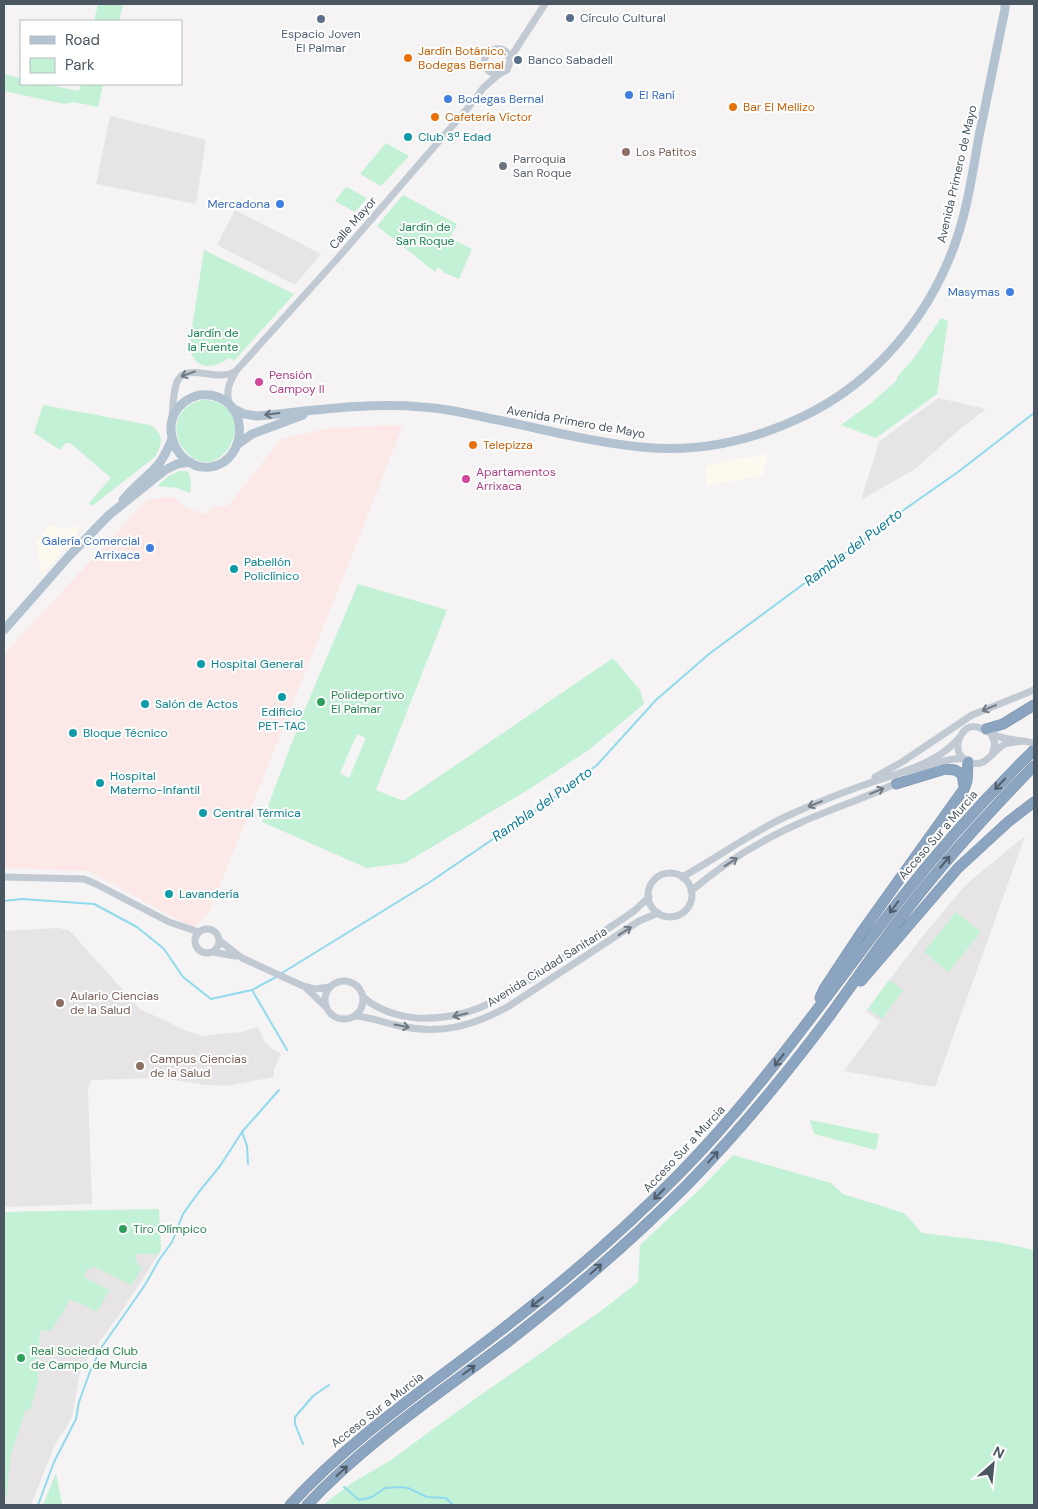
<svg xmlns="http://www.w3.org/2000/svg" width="1038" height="1509" font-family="'DM Sans',sans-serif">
<rect width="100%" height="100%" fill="#f5f3f3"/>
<path fill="#fdf9ef" d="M768 454 763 475 707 486 706 466 725 461Z
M79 525 77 534 42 575 36 542 49 526 69 529Z"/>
<path fill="#e6e4e5" d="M110 116 206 140 196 204 96 184Z
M235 210 321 254 295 285 217 245Z
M938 398 986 409 960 429 915 469 861 500 879 442Z
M1025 836 935 1087 844 1071 880 1022 866 1011 918 942 962 889 976 876Z
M58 928 69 930 140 1009 187 1031 202 1036 241 1032 258 1027 264 1041 274 1050 281 1054 274 1069V1077L227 1086 206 1085 160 1078 92 1080 89 1084 88 1090 92 1204 4 1207V931Z
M91 1254H159L117 1318 89 1356 81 1370 79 1377 72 1417 66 1428 55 1444 31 1505H4V1497H7L10 1457 26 1408 30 1410 38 1383 42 1292 80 1302 87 1279 84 1277Z"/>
<path fill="#fce8e6" d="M398 425 402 427 352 555 209 912 193 928 89 871 4 868V654L147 500 168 497 174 498 187 509 207 514 213 507 228 506 281 439 330 428Z"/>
<path fill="#c3f1d5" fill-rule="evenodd" d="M98 4H123L119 21H94Z
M4 74 21 78V84H45L79 91 81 84H103L98 107 74 102 65 104 4 91Z
M386 143 409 156 381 186 360 174Z
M346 187 367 198 355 212 335 201Z
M403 195 457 224 450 238 472 249 459 279 445 273 438 267 435 272 377 226Z
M204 250 294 294 234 361 229 358C217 367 198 372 191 353 190 350 190 345 190 341Z
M941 318 948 321 937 394 876 438 841 425 870 404 896 381 898 376 914 358Z
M204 400C267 403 220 497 183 448 168 428 180 403 204 400Z
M43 405 150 425C164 434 163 443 155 457L92 506 89 503 111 478 70 443H66L60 450 34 433Z
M179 471H186L189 473 191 483 190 493 177 488 157 486 169 476Z
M358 584 447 610 376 790 403 801 613 658 640 690 644 704 590 749 531 788 405 863 367 868 262 822 302 716ZM357 734 366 738 349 778 340 773Z
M956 912 981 932 948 972 924 952Z
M889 980 903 990 882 1019 868 1009Z
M810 1120 879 1134 876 1150 814 1134Z
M733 1155 831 1183 843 1194 904 1213 922 1233 997 1242 1034 1250V1505H323L350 1484 391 1460 455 1413 605 1308 638 1282 640 1245 698 1191Z
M159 1209 161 1249 159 1254H136V1261L142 1269 131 1285 93 1266 91 1269 88 1268 84 1277 109 1290 97 1312 80 1303 70 1300 51 1331 40 1330 38 1383 30 1410 26 1409 10 1457 7 1497H4V1212Z
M56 1473 62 1505H43Z"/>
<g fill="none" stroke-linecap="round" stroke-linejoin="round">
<path stroke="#90daee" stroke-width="2" d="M4 901 22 899 94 904 137 927 164 949 183 977 211 999 252 990 276 977
M282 973 430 882 549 801 597 765 656 700 709 654 898 514 958 472 1034 413
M252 990 287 1050
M242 1132 247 1146 248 1164
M303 1444 295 1424V1417L313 1396 329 1385
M344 1487 359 1500 372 1497 385 1488 400 1487 408 1488 427 1497 446 1498 453 1505
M38 1505 54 1462 76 1419 79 1402 91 1369 101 1348 145 1285 159 1260 172 1242 183 1214 198 1193 220 1166 242 1132 279 1090"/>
<defs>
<path id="highway" d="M986 729 1003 724 1034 705
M896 784 945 769 955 770 962 774 964 786
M861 981 958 868 1008 822 1034 802
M820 998 824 989 861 933 964 789 967 781 968 762
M290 1505C352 1437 428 1387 500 1331 562 1283 622 1232 677 1176 760 1092 827 995 899 901 940 848 986 797 1034 750
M307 1505C367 1441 440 1393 510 1340 572 1292 631 1241 687 1185 732 1139 774 1089 813 1038 846 995 876 949 909 907 948 857 990 811 1034 766"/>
</defs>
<use href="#highway" stroke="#7690ad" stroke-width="11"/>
<path stroke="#c1cad2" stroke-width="7" d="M510 58 545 4
M230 406C225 392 229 383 236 371L337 259 473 102 484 87 499 74 507 70C516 54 501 42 487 53 481 63 486 74 499 74
M172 417C173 406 173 395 176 385 181 364 206 376 221 375 226 375 231 374 236 371
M991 734 995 744 992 755
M1024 741C1017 742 1011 742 1005 744 992 751 986 769 969 762 965 761 963 758 960 755 957 749 957 743 960 737 971 715 987 734 1000 737 1011 740 1023 741 1034 743
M910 776C927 768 944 757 964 759
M875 777 902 762 972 715 1034 690
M648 895a22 22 0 1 1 44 0a22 22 0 1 1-44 0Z
M4 877 84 879 96 884 169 922 199 932
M682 877C717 858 750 833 787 816 811 805 836 795 861 786 893 774 936 766 959 738
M691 891C724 863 763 839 802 822 834 808 868 797 899 782
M195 941a12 12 0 1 1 24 0a12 12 0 1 1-24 0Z
M220 941 242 958 303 986 314 989 330 987
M213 952 235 956
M325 1000a19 19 0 1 1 38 0a19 19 0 1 1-38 0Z
M306 988 326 1007
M363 997C378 1010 396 1016 416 1018 473 1021 502 997 548 968 572 952 597 936 621 920L634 911 649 897
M355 1016C371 1017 385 1023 400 1026 441 1035 473 1026 509 1006L639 921 658 913"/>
<path stroke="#b3c2d1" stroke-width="9" d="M199 395C252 390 250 462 210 467 173 472 150 409 199 395Z
M232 408 244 414 257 416C311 411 367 402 422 407 444 408 466 413 488 418 539 428 590 442 641 447 696 453 752 441 802 417 876 382 931 315 957 238 968 205 973 170 979 136 988 94 996 52 1005 9V4
M238 444 252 434 303 415
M123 500C133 487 146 478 157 466 164 458 168 449 172 439
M4 630 70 555 109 515 165 470 177 464 190 462"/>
<use href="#highway" stroke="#8ba5c1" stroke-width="10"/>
</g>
<defs><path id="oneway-shaft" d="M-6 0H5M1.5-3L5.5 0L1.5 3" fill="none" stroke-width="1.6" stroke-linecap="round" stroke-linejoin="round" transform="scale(1.25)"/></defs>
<g stroke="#6e7983">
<use href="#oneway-shaft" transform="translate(188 374) rotate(160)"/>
<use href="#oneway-shaft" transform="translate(989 708) rotate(157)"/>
<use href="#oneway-shaft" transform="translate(877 791) rotate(-22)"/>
<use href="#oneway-shaft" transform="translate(815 804) rotate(158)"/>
<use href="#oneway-shaft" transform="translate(731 862) rotate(-33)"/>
<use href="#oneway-shaft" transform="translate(625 931) rotate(-33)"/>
<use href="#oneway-shaft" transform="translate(460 1015) rotate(167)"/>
<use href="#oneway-shaft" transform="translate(402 1026) rotate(11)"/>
</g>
<use stroke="#64717d" href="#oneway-shaft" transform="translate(272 414) rotate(173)"/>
<g stroke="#505e6b">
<use href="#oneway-shaft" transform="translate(1000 784) rotate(134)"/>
<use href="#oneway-shaft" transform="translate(945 862) rotate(-50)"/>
<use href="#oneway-shaft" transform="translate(894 907) rotate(127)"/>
<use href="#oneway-shaft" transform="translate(779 1060) rotate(128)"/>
<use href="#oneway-shaft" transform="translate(713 1157) rotate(-48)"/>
<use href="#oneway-shaft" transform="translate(659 1194) rotate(135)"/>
<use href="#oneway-shaft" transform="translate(596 1269) rotate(-41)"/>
<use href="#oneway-shaft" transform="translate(537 1302) rotate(142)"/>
<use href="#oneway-shaft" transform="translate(469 1370) rotate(-37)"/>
<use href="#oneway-shaft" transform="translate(342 1471) rotate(-42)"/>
</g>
<g fill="#5c6f8a" stroke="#fff" stroke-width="2">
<circle cx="570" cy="18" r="5"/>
<circle cx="321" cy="19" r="5"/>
<circle cx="518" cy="60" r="5"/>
</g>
<g fill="#e8710a" stroke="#fff" stroke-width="2">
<circle cx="408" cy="58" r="5"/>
<circle cx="733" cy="107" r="5"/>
<circle cx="435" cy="117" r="5"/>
<circle cx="473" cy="445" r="5"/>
</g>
<g fill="#3f7fe0" stroke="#fff" stroke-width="2">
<circle cx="629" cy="95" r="5"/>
<circle cx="448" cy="99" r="5"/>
<circle cx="280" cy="204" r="5"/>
<circle cx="1010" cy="292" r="5"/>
<circle cx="150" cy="548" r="5"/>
</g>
<g fill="#0f9aa8" stroke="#fff" stroke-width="2">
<circle cx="408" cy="137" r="5"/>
<circle cx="234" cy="569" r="5"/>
<circle cx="201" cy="664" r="5"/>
<circle cx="282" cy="697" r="5"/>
<circle cx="145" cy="704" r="5"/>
<circle cx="73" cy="733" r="5"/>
<circle cx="100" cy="783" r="5"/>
<circle cx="203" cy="813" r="5"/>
<circle cx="169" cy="894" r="5"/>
</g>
<g fill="#8d6e63" stroke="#fff" stroke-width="2">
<circle cx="626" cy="152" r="5"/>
<circle cx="60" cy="1003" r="5"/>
<circle cx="140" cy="1066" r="5"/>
</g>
<circle fill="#6b7280" stroke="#fff" stroke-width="2" cx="503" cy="166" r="5"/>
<g fill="#d1479c" stroke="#fff" stroke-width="2">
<circle cx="259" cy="382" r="5"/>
<circle cx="466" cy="479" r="5"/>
</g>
<g fill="#2e9e5b" stroke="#fff" stroke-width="2">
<circle cx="321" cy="702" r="5"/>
<circle cx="123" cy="1229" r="5"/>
<circle cx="21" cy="1358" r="5"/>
</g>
<g text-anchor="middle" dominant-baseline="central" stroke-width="4" stroke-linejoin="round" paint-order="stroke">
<g font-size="12" fill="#4e5e75" stroke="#fff" text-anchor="start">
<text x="580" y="18">Círculo Cultural</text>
<text x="321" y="34" text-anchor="middle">Espacio Joven<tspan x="321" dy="14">El Palmar</tspan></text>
<text x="528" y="60">Banco Sabadell</text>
</g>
<g font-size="12" fill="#c56008" stroke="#fff" text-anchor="start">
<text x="418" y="51">Jardín Botánico.<tspan x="418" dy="14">Bodegas Bernal</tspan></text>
<text x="743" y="107">Bar El Mellizo</text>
<text x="445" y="117">Cafetería Víctor</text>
<text x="483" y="445">Telepizza</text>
</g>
<g font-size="12" fill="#366cbe" stroke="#fff" text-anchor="end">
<text x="639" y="95" text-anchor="start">El Raní</text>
<text x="458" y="99" text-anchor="start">Bodegas Bernal</text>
<text x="270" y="204">Mercadona</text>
<text x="1000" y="292">Masymas</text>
<text x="140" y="541">Galería Comercial<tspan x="140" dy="14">Arrixaca</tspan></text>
</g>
<g font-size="12" fill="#0d838f" stroke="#fff" text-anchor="start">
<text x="418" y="137">Club 3ª Edad</text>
<text x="244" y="562">Pabellón<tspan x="244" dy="14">Policlínico</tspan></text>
<text x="211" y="664">Hospital General</text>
<text x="155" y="704">Salón de Actos</text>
<text x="282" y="712" text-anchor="middle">Edificio<tspan x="282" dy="14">PET-TAC</tspan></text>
<text x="83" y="733">Bloque Técnico</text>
<text x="110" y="776">Hospital<tspan x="110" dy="14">Materno-Infantil</tspan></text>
<text x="213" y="813">Central Térmica</text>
<text x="179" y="894">Lavandería</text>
</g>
<g font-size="12" fill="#785e54" stroke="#fff" text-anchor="start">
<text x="636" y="152">Los Patitos</text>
<text x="70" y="996">Aulario Ciencias<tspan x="70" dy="14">de la Salud</tspan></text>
<text x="150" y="1059">Campus Ciencias<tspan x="150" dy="14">de la Salud</tspan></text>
</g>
<g font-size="12" fill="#5b616d" stroke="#fff" text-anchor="start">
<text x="513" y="159">Parroquia<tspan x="513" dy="14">San Roque</tspan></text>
</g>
<g font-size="12" fill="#4a5661" stroke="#fff">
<text transform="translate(957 174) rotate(-77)">Avenida Primero de Mayo</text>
<text transform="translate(353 223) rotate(-49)">Calle Mayor</text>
<text transform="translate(576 422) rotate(10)">Avenida Primero de Mayo</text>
<text transform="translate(938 835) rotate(-49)">Acceso Sur a Murcia</text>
<text transform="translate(547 967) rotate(-32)">Avenida Ciudad Sanitaria</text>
<text transform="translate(684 1149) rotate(-47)">Acceso Sur a Murcia</text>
<text transform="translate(377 1410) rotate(-38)">Acceso Sur a Murcia</text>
</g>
<g font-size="12" fill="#17864f" stroke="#fff">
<text x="425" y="227">Jardín de<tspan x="425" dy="14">San Roque</tspan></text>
<text x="213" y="333">Jardín de<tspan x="213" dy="14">la Fuente</tspan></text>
</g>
<g font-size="12" fill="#b23c85" stroke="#fff" text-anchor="start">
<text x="269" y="375">Pensión<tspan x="269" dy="14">Campoy II</tspan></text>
<text x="476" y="472">Apartamentos<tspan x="476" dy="14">Arrixaca</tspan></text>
</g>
<g font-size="12" fill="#27864d" stroke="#fff" text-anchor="start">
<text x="331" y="695">Polideportivo<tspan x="331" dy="14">El Palmar</tspan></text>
<text x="133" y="1229">Tiro Olímpico</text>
<text x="31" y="1351">Real Sociedad Club<tspan x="31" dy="14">de Campo de Murcia</tspan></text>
</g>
<g font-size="14" font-style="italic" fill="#0c7c9b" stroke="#fff">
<text transform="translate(853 547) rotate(-37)">Rambla del Puerto</text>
<text transform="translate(542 804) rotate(-35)">Rambla del Puerto</text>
</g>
</g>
<rect width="1038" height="1509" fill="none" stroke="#4a5661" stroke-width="10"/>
<rect x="20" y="20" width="162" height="65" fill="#ffffff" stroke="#b7bbc0"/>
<rect x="30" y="36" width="25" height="8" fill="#b3c2d1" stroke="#b7bbc0"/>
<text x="65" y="45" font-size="15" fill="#4a5661">Road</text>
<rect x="30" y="58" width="25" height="15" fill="#c3f1d5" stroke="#b7bbc0"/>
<text x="65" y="70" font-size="15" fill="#4a5661">Park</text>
<g transform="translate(993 1464) rotate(27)" stroke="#ffffff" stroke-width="4" paint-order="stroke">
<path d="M0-4L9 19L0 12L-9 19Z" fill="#4a5661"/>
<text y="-8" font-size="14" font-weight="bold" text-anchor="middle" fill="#4a5661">N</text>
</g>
</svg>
